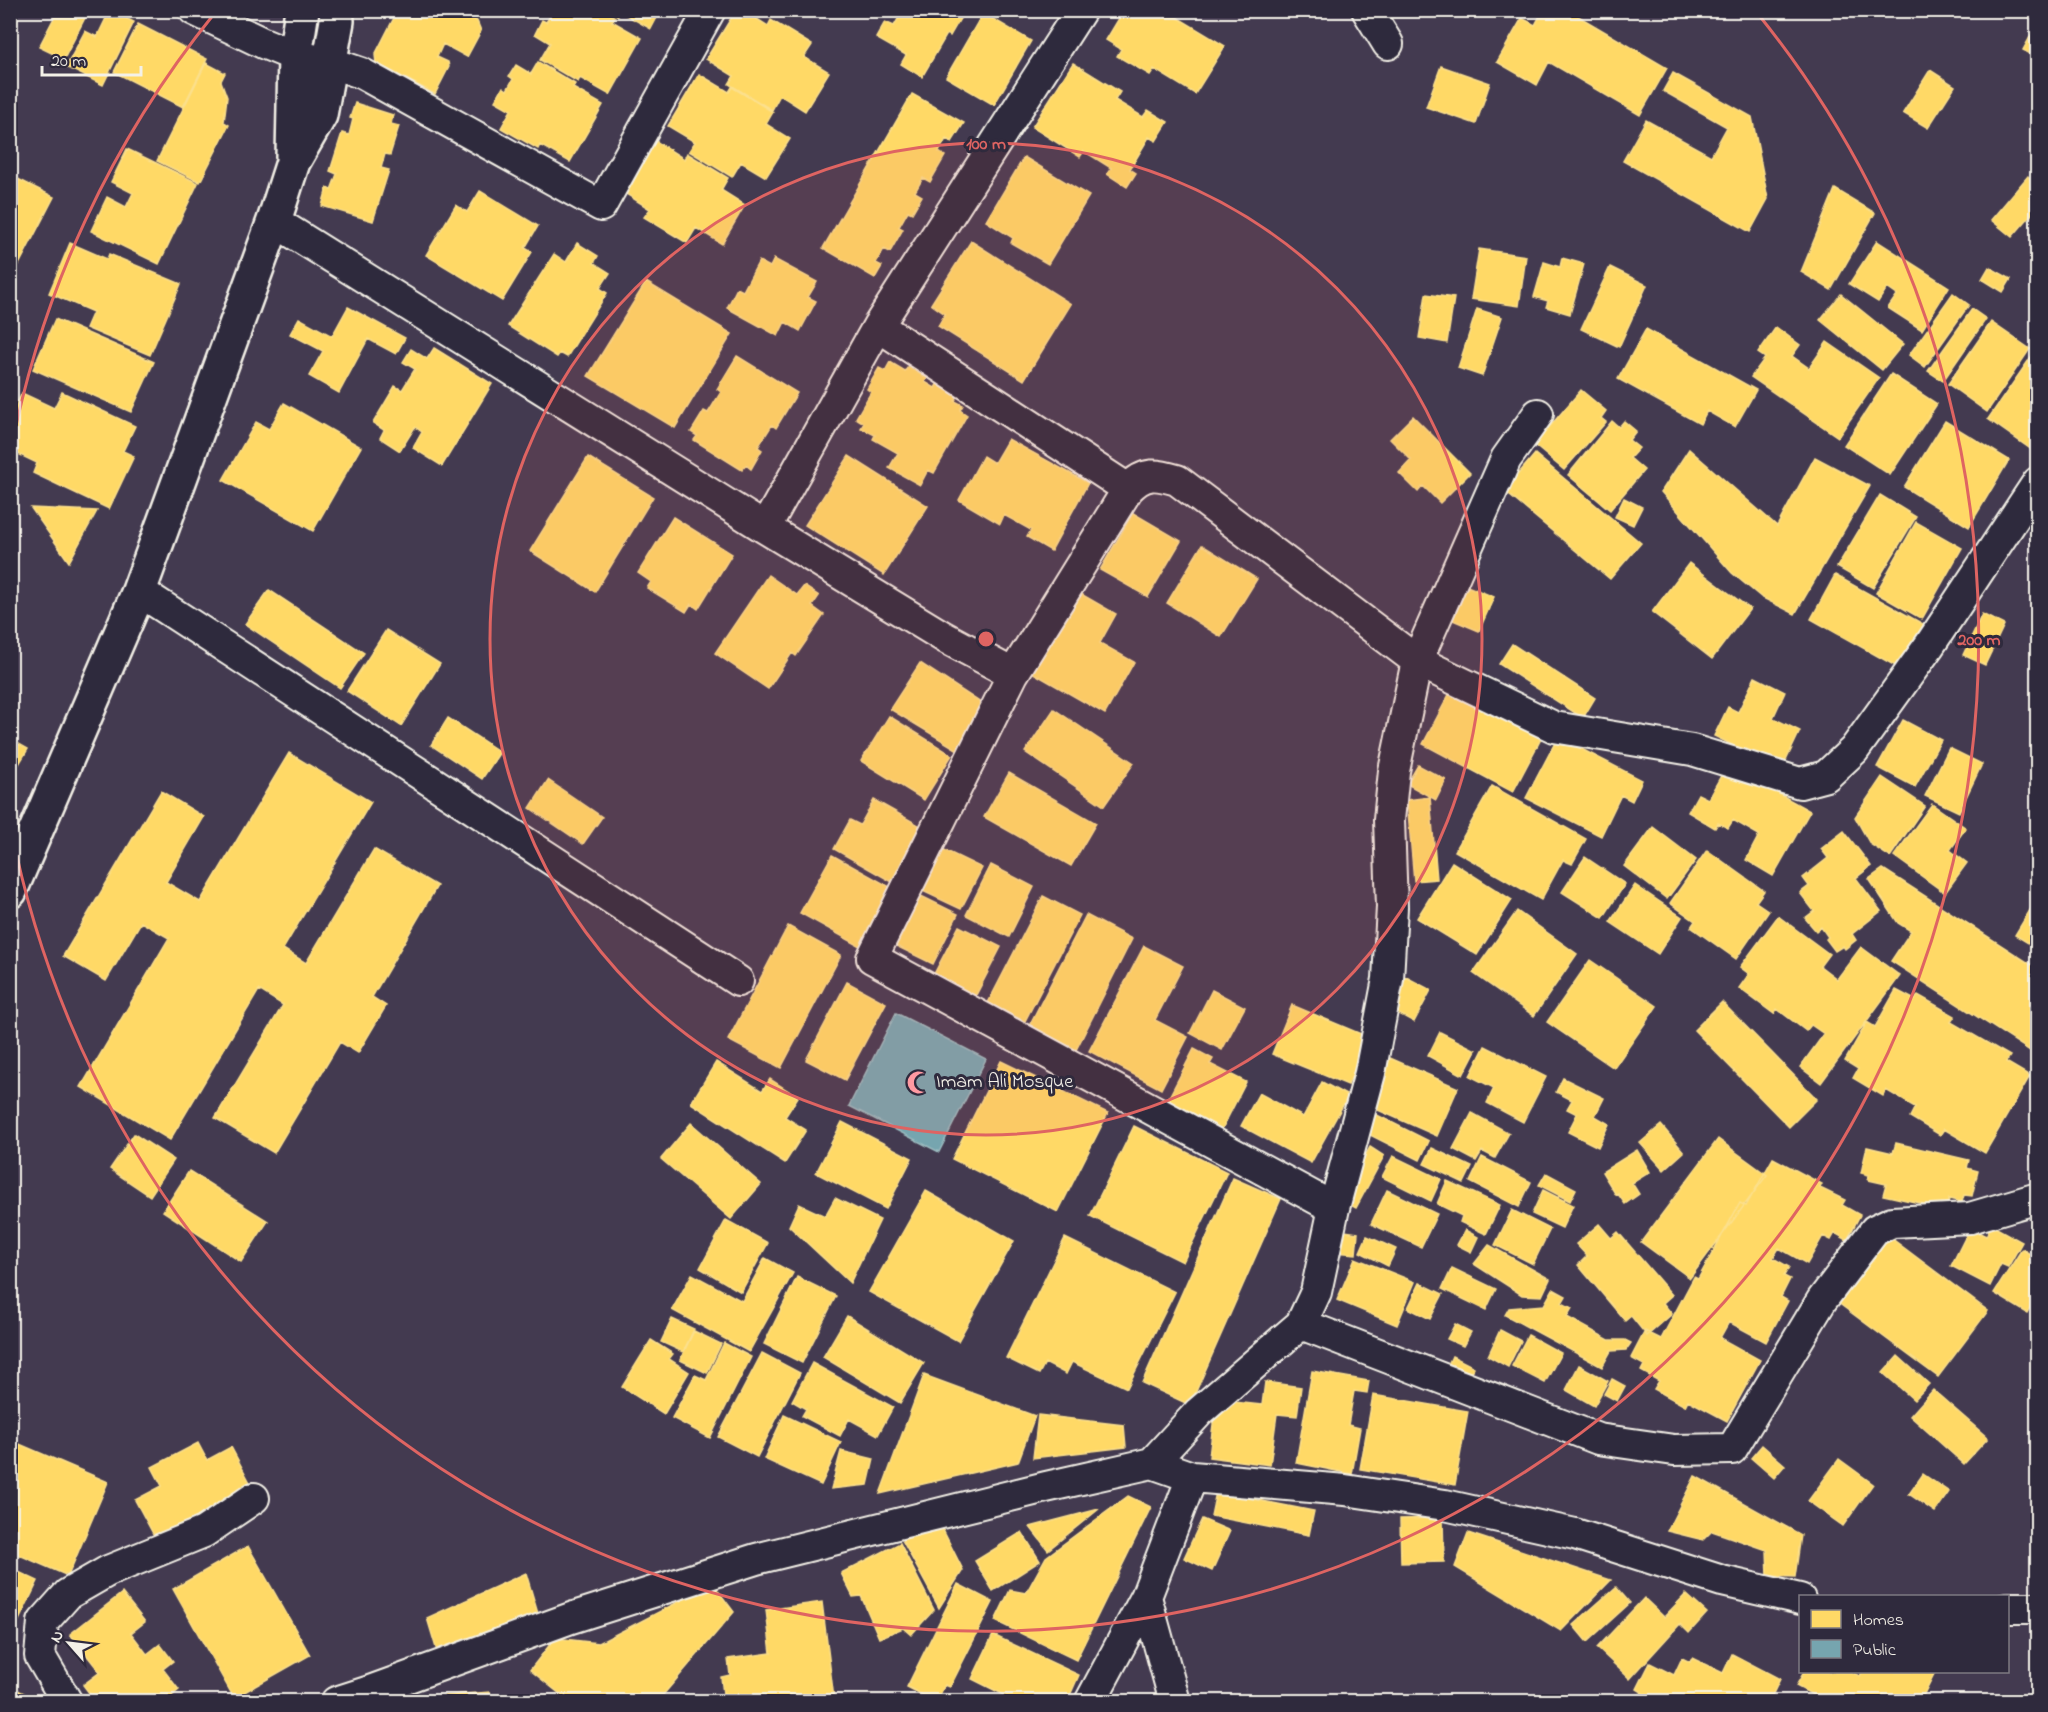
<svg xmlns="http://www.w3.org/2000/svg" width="2048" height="1712" font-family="'Indie Flower',sans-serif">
<rect width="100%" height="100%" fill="#433a50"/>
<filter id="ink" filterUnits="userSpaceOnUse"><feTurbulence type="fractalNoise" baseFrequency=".0167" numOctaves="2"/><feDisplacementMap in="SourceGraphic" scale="12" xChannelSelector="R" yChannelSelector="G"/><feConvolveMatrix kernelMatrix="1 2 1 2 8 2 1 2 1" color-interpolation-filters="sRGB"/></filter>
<g filter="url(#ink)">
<path fill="#ffd966" stroke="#fce08d" stroke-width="1.5" d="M58 10H89L64 59 39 47Z
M110 10 134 22 103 85 66 67 85 31 97 37Z
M398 10H458L477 21 481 31 467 57 443 44 437 57 448 62 449 67 435 94 376 63 375 55Z
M550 10H604L615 17 612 21 642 38 610 95 580 78 578 82 540 60 550 43 535 34 542 20 546 22 553 12Z
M610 10H661L651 29 621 12 618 16Z
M736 10H743L768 26 771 20 812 45 804 57 829 72 805 111 780 95 772 110 729 84 734 76 706 59Z
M903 10H965L950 36 947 34 922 77 901 64 906 55 876 38 885 22 894 26Z
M1124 10 1135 15 1137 10H1172L1170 13 1225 46 1195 94 1154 69 1150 75 1117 56 1121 49 1106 40Z
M1543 10H1568L1667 68 1640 115 1549 62 1537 85 1497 62 1522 18 1535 25Z
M983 13 1031 41 994 105 946 77Z
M138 24 207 59 183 107 114 72Z
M2035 28 2038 29V58L2023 50Z
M538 62 575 84 573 88 603 105 570 162 540 145 538 149 501 128 511 110 495 101 503 87 507 90 513 79 509 76 516 65 531 74Z
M206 63 225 73 221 81 227 97 224 122 229 125 200 182 157 161Z
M1073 63 1120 92 1115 100 1143 117 1148 110 1168 122 1156 141 1149 137 1130 169 1136 173 1127 187 1107 174 1111 168 1084 151 1080 157 1032 127Z
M1441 66 1490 83 1476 124 1426 107Z
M1930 70 1955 86 1928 128 1903 113Z
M1673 73 1752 117 1768 199 1750 232 1623 161 1646 120 1711 156 1727 127 1663 91Z
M699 74 729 92 732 87 773 112 766 124 790 139 766 177 741 162 732 177 689 151 695 142 668 126Z
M912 94 964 123 952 142 946 139 939 152 945 156 930 182 923 178 915 192 922 196 912 213 908 211 899 227 903 229 890 252 884 249 876 263 882 266 875 278 823 248Z
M355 103 393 115 391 124 399 126 390 155 385 154 381 168 389 170 373 221 322 206 327 188 331 190 337 174 330 171 342 133 349 135 353 119 350 118Z
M654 140 684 159 687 153 728 178 721 190 745 205 722 244 696 228 687 243 644 217 650 209 623 192Z
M127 149 198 183 159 264 91 231 107 197 126 207 133 193 111 182Z
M1024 157 1089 196 1048 264 1011 243 1013 238 986 221Z
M10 175 54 197 10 282Z
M2028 176 2038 184V207L2012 237 1991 220Z
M1835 189 1875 213 1831 290 1801 272Z
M480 191 538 226 525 248 532 252 502 301 426 255 456 205 467 212Z
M971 241 1071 304 1024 380 938 326 945 314 931 304Z
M1877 241 1949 287 1922 330 1888 308 1897 295 1887 288 1878 302 1849 284Z
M70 243 107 259 109 254 181 284 150 355 86 328 93 312 49 293Z
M577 243 598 256 594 263 610 273 600 288 607 293 567 357 560 353 557 357 508 326 554 254 566 262Z
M1479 249 1526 256 1519 306 1471 299Z
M1562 258 1584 264 1570 314 1546 307 1548 301 1534 297 1544 262 1560 267Z
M774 259 817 282 808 297 816 301 800 331 785 322 778 336 727 308 737 288 743 291 759 261 770 267Z
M1610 267 1647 285 1619 347 1581 329Z
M1989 267 2011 279 2003 292 1982 279Z
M646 282 732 334 675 428 588 376Z
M1953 293 1969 305 1925 367 1909 355Z
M1426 294 1454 298 1447 343 1419 338Z
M1841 294 1903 344 1882 370 1820 320Z
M348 307 405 338 396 354 368 339 339 393 309 376 323 351 290 334 299 318 332 336Z
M1477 309 1502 317 1482 376 1458 368Z
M1972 309 1986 319 1943 381 1928 371Z
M55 319 154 362 131 412 33 369Z
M1991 322 2030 349 1987 412 1948 384Z
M1776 327 1800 345 1792 356 1809 368 1827 342 1879 378 1838 437 1751 377 1765 358 1758 353Z
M1646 329 1756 390 1735 427 1707 411 1700 424 1618 379Z
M434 348 492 384 442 466 413 448 422 432 415 427 400 451 380 438 384 430 373 423 395 386 402 390 415 369 403 362 411 349 427 359Z
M2033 354 2038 358V441L2032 450 1988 419Z
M737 356 797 393 776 428 772 425 758 447 762 450 751 469 746 465 742 470 694 440 697 436 691 432 704 411 708 413 721 392 717 389Z
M890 362 905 371 908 367 927 378 925 382 935 388 938 383 958 395 955 401 963 405 960 410 967 415 934 473 928 470 920 485 889 468 898 453 873 439 875 435 861 428 864 423 856 418 871 392 867 389 879 368 885 371Z
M1891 374 1937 404 1890 475 1844 445Z
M1581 390 1606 411 1601 418 1606 422 1564 470 1534 445Z
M62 392 135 426 123 451 134 456 109 509 33 473 37 463 10 450V417L22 393 54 408Z
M284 403 361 447 313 531 223 480 256 422 269 429Z
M1413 416 1470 473 1440 503 1423 486 1418 492 1399 473 1411 460 1390 439Z
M1612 421 1619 427 1624 421 1636 431 1629 440 1639 448 1630 458 1644 470 1610 510 1568 475Z
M1945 421 2009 460 1969 527 1904 487Z
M1008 439 1088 483 1051 551 1027 537 1031 530 1004 515 1000 524 959 500 983 456 994 463Z
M1689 449 1777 526 1815 457 1870 486 1795 614 1761 597 1732 573 1661 492Z
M1535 454 1641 543 1610 579 1504 491Z
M849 456 928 506 884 575 805 525Z
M588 457 653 497 595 592 530 551Z
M1880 495 1916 517 1873 588 1837 567Z
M1624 498 1642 507 1633 525 1615 517Z
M31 508 97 511 69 562Z
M1133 513 1181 541 1148 597 1100 570Z
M673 517 732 554 698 609 691 604 686 612 647 588 651 582 638 573Z
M1916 522 1962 548 1922 619 1876 593Z
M1202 545 1257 579 1221 637 1167 603Z
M1689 563 1750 609 1712 659 1652 612Z
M768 575 797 595 804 586 819 596 812 606 824 615 796 656 792 653 768 689 715 653Z
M1835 575 1932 629 1908 673 1811 619Z
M1467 586 1494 597 1479 631 1453 620Z
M269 590 364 653 340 688 245 624Z
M1074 590 1116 614 1100 643 1134 662 1105 714 1028 670Z
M1982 614 2004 625 1985 665 1963 655Z
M386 630 440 664 401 726 347 691Z
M1512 644 1595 698 1583 718 1499 664Z
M920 663 987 707 958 750 890 709Z
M1755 677 1785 692 1773 718 1800 731 1782 769 1714 736 1728 707 1738 712Z
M1453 687 1543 735 1513 792 1423 744Z
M1054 709 1134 763 1104 806 1025 752Z
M889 716 952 755 924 800 861 761Z
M448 718 500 752 482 779 431 745Z
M1903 720 1941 740 1915 787 1877 767Z
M1558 737 1642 780 1632 801 1621 795 1601 836 1526 798Z
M10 739 28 749 10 779Z
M1949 748 1982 764 1959 812 1925 796Z
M289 753 371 802 283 949 306 963 374 849 437 886 372 997 386 1006 358 1053 340 1042 274 1153 215 1118 283 1005 259 990 170 1140 81 1087 169 938 141 922 106 981 63 956 161 791 204 817 166 882 200 902Z
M1418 765 1446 780 1436 800 1407 784Z
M1727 765 1810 811 1773 876 1746 860 1759 835 1733 820 1728 828 1718 823 1715 828 1688 812 1698 794 1708 799Z
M1009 773 1096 823 1071 866 984 817Z
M1882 777 1925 806 1890 857 1870 844 1855 817Z
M548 780 602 817 583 844 530 808Z
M1492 786 1586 839 1572 864 1563 860 1541 900 1455 851Z
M1430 797 1437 879 1414 881 1407 800Z
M874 800 924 828 894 883 834 849 850 820 860 825Z
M1932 804 1966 828 1950 850 1967 863 1945 893 1894 856Z
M1653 827 1696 860 1667 899 1624 866Z
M1844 831 1871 866 1856 878 1881 911 1852 934 1856 940 1845 949 1843 946 1835 951 1826 939 1828 937 1821 927 1816 931 1805 918 1814 911 1800 893 1809 886 1803 878 1828 858 1821 849Z
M936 846 982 868 961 909 916 888Z
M1707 850 1764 891 1756 902 1769 911 1736 959 1691 927 1695 921 1670 903Z
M832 855 899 892 867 950 800 913Z
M1585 857 1625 884 1603 918 1562 892Z
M1452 862 1512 900 1477 955 1417 918Z
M991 865 1034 887 1009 937 966 915Z
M1883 869 2038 969V1056L1891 961 1911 931 1898 923 1869 879Z
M1635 885 1682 917 1658 954 1610 922Z
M915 893 958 914 933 964 890 943Z
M1043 896 1080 915 1025 1021 988 1003Z
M2038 897V949L2015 935Z
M1517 911 1577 954 1534 1016 1473 973Z
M1086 915 1132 939 1076 1050 1029 1026Z
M1778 916 1829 954 1820 966 1837 979 1861 947 1900 976 1821 1083 1800 1067 1824 1034 1811 1025 1806 1031 1777 1009 1774 1014 1739 988 1749 974 1740 967Z
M788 926 841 955 781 1068 728 1040Z
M959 926 1001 947 975 997 933 976Z
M1144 946 1183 966 1155 1020 1188 1037 1161 1089 1089 1051Z
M1590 960 1657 1006 1614 1068 1547 1022Z
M1406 977 1431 990 1414 1022 1390 1009Z
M847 982 886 1003 845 1080 806 1060Z
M1212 990 1245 1007 1222 1050 1190 1033Z
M1896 990 1915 1000 1918 995 1955 1016 1951 1022 2010 1056 2006 1062 2030 1076 1985 1153 1944 1129 1940 1135 1910 1117 1915 1107 1886 1090 1883 1096 1853 1078 1858 1069 1845 1061 1867 1022 1875 1027Z
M1722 1002 1817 1099 1789 1127 1694 1030Z
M1292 1005 1368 1037 1348 1085 1272 1054Z
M1440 1032 1476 1050 1463 1075 1428 1056Z
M1485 1046 1546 1077 1523 1122 1487 1103 1494 1088 1470 1076Z
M1194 1049 1213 1059 1210 1064 1246 1082 1222 1129 1167 1101Z
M1390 1058 1458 1088 1437 1136 1369 1106Z
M1001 1061 1108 1113 1058 1212 952 1159Z
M716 1062 762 1091 770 1079 798 1097 785 1117 806 1130 785 1163 691 1103Z
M1563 1078 1604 1098 1595 1116 1609 1124 1598 1147 1568 1132 1577 1114 1567 1109 1572 1100 1556 1092Z
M1322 1082 1348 1096 1311 1163 1241 1126 1259 1093 1303 1117Z
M1472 1113 1509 1133 1495 1158 1482 1151 1476 1161 1453 1149Z
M1375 1114 1429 1141 1420 1160 1366 1133Z
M842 1122 912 1158 886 1209 816 1173Z
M691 1123 761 1184 731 1219 661 1159Z
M1661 1125 1684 1152 1664 1170 1640 1143Z
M1134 1126 1227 1172 1183 1262 1090 1216Z
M134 1134 174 1160 150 1196 110 1169Z
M1718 1139 1767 1175 1690 1278 1641 1242Z
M1896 1143 1969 1160 1967 1168 1978 1171 1972 1196 1964 1195 1962 1202 1949 1199 1947 1209 1883 1195 1886 1184 1868 1180 1869 1175 1861 1173 1867 1147 1893 1153Z
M1370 1147 1384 1156 1356 1208 1341 1200Z
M1432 1148 1472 1167 1464 1183 1424 1164Z
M1637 1150 1650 1172 1632 1183 1639 1194 1625 1204 1618 1194 1616 1195 1602 1172Z
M1393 1156 1441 1179 1431 1201 1382 1177Z
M1482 1157 1531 1182 1519 1207 1470 1182Z
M1773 1158 1822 1184 1820 1188 1845 1200 1842 1205 1860 1215 1847 1240 1835 1233 1831 1240 1823 1236 1807 1264 1779 1248 1773 1258 1789 1267 1784 1276 1790 1279 1781 1297 1788 1301 1766 1342 1729 1322 1720 1338 1760 1360 1727 1421 1688 1400 1685 1406 1654 1389 1659 1381 1641 1371 1644 1365 1631 1358 1645 1331 1661 1339 1694 1277 1698 1279 1740 1203 1746 1206Z
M189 1171 268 1221 241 1262 163 1211Z
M1546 1173 1576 1189 1570 1201 1539 1185Z
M1233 1178 1281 1199 1190 1405 1142 1383Z
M1447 1181 1500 1205 1486 1234 1460 1222 1462 1216 1437 1204Z
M1387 1190 1437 1214 1421 1247 1371 1224Z
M1543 1190 1573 1205 1562 1228 1532 1214Z
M926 1191 1014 1241 958 1341 869 1292Z
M835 1198 880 1220 850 1283 789 1226 799 1204 825 1216Z
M1512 1210 1550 1229 1533 1264 1495 1245Z
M726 1220 768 1243 741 1292 700 1268Z
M1599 1224 1611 1238 1618 1232 1672 1295 1663 1303 1672 1314 1647 1336 1631 1316 1625 1321 1578 1265 1587 1256 1576 1244Z
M1991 1225 2022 1242 2008 1267 2001 1264 1990 1286 1951 1266 1970 1228 1986 1236Z
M1337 1230 1358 1233 1356 1254 1335 1252Z
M1465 1230 1478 1237 1471 1252 1457 1245Z
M1883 1232 1988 1311 1938 1377 1833 1299Z
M1367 1236 1396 1249 1388 1266 1360 1252Z
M1065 1238 1175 1292 1127 1388 1072 1362 1066 1374 1045 1363 1039 1374 1006 1358Z
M1489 1245 1550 1279 1542 1296 1522 1295 1474 1264Z
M2022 1249 2038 1259V1295L2027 1313 1994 1293Z
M765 1258 793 1273 749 1352 672 1310 692 1274 742 1301Z
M1355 1258 1415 1282 1397 1325 1337 1300Z
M1452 1268 1496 1289 1486 1310 1442 1289Z
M797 1277 836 1296 802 1363 764 1344Z
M1420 1283 1443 1294 1430 1319 1408 1308Z
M1553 1289 1566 1296 1562 1303 1572 1308 1567 1317 1609 1340H1625L1631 1343 1626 1350 1611 1351 1602 1367 1505 1315 1509 1308 1544 1305Z
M847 1316 924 1363 900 1403 823 1357Z
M672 1319 694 1329 683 1352 661 1342Z
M1455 1324 1471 1332 1463 1346 1447 1339Z
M1500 1330 1521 1341 1508 1367 1488 1356Z
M694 1331 721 1344 707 1373 680 1360Z
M1528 1335 1561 1353 1545 1383 1512 1366Z
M651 1340 673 1354 669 1359 689 1372 664 1414 622 1387Z
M724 1343 751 1357 710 1438 672 1418 695 1375 706 1380Z
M762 1353 800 1373 757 1457 718 1437Z
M1452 1356 1474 1367 1469 1377 1447 1367Z
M1898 1356 1929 1384 1914 1400 1883 1373Z
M812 1363 893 1407 878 1435 849 1419 840 1436 802 1416 806 1409 792 1401Z
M1579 1365 1608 1381 1594 1406 1566 1390Z
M1312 1371 1369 1381 1367 1393 1354 1391 1348 1425 1360 1428 1352 1474 1296 1463Z
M924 1375 1035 1416 1018 1462 880 1494Z
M1612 1379 1625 1386 1617 1401 1604 1394Z
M1265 1382 1301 1387 1297 1416 1277 1414 1270 1465 1209 1457 1216 1400 1262 1405Z
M1933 1390 1988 1438 1964 1464 1910 1416Z
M1373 1395 1468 1411 1455 1485 1360 1469Z
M784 1415 841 1442 821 1485 764 1459Z
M1038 1415 1124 1425 1126 1447 1033 1458Z
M10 1440 108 1482 68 1576 10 1551Z
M198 1443 207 1460 231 1447 254 1490 157 1541 135 1500 162 1486 152 1467Z
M1762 1445 1785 1465 1774 1478 1751 1458Z
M841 1451 874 1459 868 1485 831 1489Z
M1839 1459 1873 1484 1843 1526 1808 1501Z
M1923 1474 1949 1492 1935 1512 1909 1494Z
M1695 1476 1801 1535 1795 1577 1768 1576 1767 1550 1712 1531 1703 1540 1667 1531Z
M1216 1492 1314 1511 1309 1535 1211 1516Z
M1128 1496 1151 1507 1076 1660 995 1621 1010 1590 1026 1593 1046 1557Z
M1099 1509 1048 1550 1030 1527Z
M1443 1518 1444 1562 1401 1563 1400 1519Z
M1202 1519 1230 1531 1212 1571 1184 1558Z
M941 1526 963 1570 939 1608 902 1540Z
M1022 1532 1040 1561 993 1591 975 1561Z
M1468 1533 1611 1580 1561 1631 1455 1567Z
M900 1543 934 1610 911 1635 903 1628 879 1638 861 1596 853 1597 841 1573Z
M248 1546 310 1655 234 1698 173 1589Z
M10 1568 38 1581 10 1639Z
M526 1573 539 1617 439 1658 427 1618Z
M713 1584 734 1612 657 1702H570L530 1670 555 1638 599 1643Z
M958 1584 993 1602 950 1687 945 1685 936 1702 907 1687Z
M1616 1587 1630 1603 1587 1642 1573 1625Z
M122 1593 145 1622 131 1633 147 1654 160 1644 173 1661 163 1669 179 1690 168 1699 170 1702H96L83 1685 100 1672 70 1634Z
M1686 1594 1707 1613 1689 1633 1680 1624 1630 1679 1597 1648 1644 1598 1664 1617Z
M822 1602 834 1699 817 1702H724L721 1677 730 1675 728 1659 771 1653 766 1610Z
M993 1635 1079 1675 1067 1702H1018L972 1679Z
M1732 1654 1780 1679 1772 1696 1782 1702H1647L1639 1697 1642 1692 1637 1689 1650 1663 1674 1675 1682 1658 1690 1662 1692 1658 1723 1673Z
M1804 1672H1851L1860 1676 1862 1672H1935L1921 1700 1916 1697 1914 1702H1826L1796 1686Z
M10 1686 41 1702H10Z
M490 1692 491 1702H428V1697Z"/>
<path fill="#76a5af" stroke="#9cbcc0" stroke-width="1.5" d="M896 1013 986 1059 939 1152 849 1106Z"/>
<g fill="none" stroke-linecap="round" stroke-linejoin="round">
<defs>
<path id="minor" d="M194 10 263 43 295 56 329 62 361 73 601 206 710 10
M1367 10 1388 44
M274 221 765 528 944 637 1013 674 1128 489C1145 471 1157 474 1177 480L1417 661 1554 727 1692 750 1800 783 1826 776 1854 750 1929 646 2038 482
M878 326 1128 489
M765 528 878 326 1081 10
M139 591 738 981
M1013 674 872 958 1334 1208
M1301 1324 1598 1439 1674 1450 1732 1449 1822 1300 1875 1230 1892 1222 1970 1218 2038 1198
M1152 1463 1199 1412 1301 1324 1316 1292 1334 1208 1370 1073 1388 979 1392 907 1389 820 1394 771 1417 661 1506 459 1538 414
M2008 1608H2038
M67 1702 40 1656 43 1622 68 1594 108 1571 204 1532 254 1498
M336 1702 367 1692 571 1618 756 1559 1046 1487 1152 1463 1192 1477 1345 1490 1445 1505 1575 1534 1722 1581 1800 1599
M1090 1702 1146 1597
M1175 1702 1146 1597 1192 1477"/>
<path id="tertiary" d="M293 157 295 56 302 10
M10 891 139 591 274 221 293 162 320 115 337 21 336 10"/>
</defs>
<use href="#minor" stroke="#f4f1e8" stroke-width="34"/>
<use href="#tertiary" stroke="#f4f1e8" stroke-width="38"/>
<use href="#minor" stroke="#2f2a3d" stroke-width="30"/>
<use href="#tertiary" stroke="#2f2a3d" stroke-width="33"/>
</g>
</g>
<circle cx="986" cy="639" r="496" fill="#df6462" fill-opacity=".12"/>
<g fill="none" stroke="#df6462" stroke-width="3">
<circle cx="986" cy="639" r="496"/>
<path d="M11 450A993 993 0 0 1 214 14M1758 14A993 993 0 1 1 11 828"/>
</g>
<defs>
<symbol id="mosque-bare" viewBox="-9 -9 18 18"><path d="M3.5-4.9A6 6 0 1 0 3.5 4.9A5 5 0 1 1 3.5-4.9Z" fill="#ff9aa2" stroke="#2f2a3d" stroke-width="2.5" paint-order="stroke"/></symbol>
</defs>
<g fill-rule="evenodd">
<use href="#mosque-bare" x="902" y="1066" width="33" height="33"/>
</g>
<g text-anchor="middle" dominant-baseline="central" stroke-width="6" stroke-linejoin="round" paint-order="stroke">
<g font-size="20" fill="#f4f1e8" stroke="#2f2a3d" text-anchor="start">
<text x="936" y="1082">Imam Ali Mosque</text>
</g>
</g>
<circle cx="986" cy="639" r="9" fill="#df6462" stroke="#2f2a3d" stroke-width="3"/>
<g font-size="18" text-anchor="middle" font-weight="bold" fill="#df6462" stroke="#2f2a3d" stroke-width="6" stroke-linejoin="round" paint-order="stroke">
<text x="986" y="149">100 m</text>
<text x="1979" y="645">200 m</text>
</g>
<rect width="2048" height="1712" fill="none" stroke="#2f2a3d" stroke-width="36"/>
<rect x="18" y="18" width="2012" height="1676" fill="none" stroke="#f4f1e8" stroke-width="2" filter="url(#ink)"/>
<rect x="1799" y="1595" width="210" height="78" fill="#2f2a3d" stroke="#7e7a81" stroke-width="1.5"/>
<rect x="1811" y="1610" width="30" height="18" fill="#ffd966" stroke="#7e7a81" stroke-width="1.5"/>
<text x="1853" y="1625" font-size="18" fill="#f4f1e8">Homes</text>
<rect x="1811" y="1640" width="30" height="18" fill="#76a5af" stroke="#7e7a81" stroke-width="1.5"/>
<text x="1853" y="1655" font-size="18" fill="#f4f1e8">Public</text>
<g transform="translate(69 1643) rotate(298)" stroke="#2f2a3d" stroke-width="4.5" paint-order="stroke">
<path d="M0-4.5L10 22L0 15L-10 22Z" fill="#f4f1e8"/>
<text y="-9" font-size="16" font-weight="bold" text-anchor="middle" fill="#f4f1e8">N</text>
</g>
<path d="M42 66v9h99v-9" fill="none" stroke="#f4f1e8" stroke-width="3"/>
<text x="51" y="66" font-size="18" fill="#f4f1e8" stroke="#2f2a3d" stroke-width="4.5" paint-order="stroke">20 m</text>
</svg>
